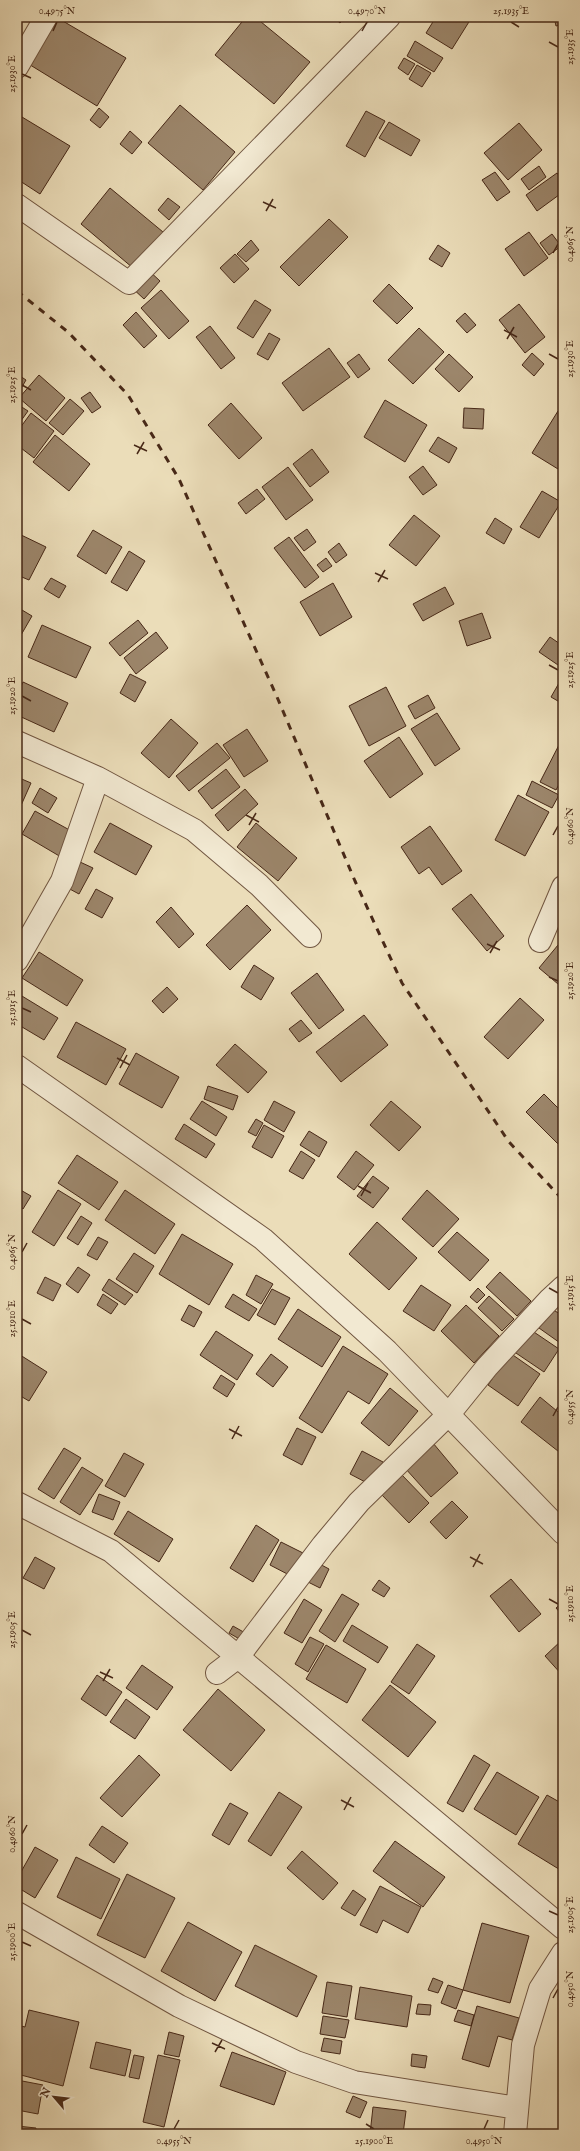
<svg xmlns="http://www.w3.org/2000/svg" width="580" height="2151" font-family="'IM FELL English',serif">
<rect width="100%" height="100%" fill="#ebddb9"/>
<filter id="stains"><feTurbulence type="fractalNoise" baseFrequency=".005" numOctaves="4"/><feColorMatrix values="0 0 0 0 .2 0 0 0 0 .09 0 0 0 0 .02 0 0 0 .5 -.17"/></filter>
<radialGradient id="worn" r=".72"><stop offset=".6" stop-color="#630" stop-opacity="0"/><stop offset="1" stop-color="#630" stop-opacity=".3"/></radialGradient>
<path fill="#9c866b" stroke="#472817" d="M56 17 126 58 97 106 27 63Z
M246 17H255L310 62 274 104 215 55Z
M333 17H345L340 23Z
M436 17H472L452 49 426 33Z
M554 17H563V24L556 26Z
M415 41 443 58 434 72 407 56Z
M404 58 415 64 408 75 398 68Z
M417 65 431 73 422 87 409 79Z
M180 105 235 152 203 190 148 143Z
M99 108 109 117 100 128 90 120Z
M366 111 385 121 365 157 346 146Z
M17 114 70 146 40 194 17 179Z
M389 122 420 140 411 156 379 138Z
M519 123 542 150 508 180 484 153Z
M130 131 142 142 132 154 120 144Z
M539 166 546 177 529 190 521 179Z
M495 172 510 192 497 201 482 180Z
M557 173 563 181V192L537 211 526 195Z
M110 188 163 232 133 268 81 224Z
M168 198 180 207 169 220 158 210Z
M329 219 348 237 299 286 280 267Z
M529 232 548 258 524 276 505 249Z
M552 234 561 246 549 255 540 243Z
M251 240 259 250 246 262 237 254Z
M438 245 450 253 442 267 429 259Z
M235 254 249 269 234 283 220 268Z
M146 268 160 281 144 299 130 286Z
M389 284 413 308 397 324 373 301Z
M161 290 189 321 169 339 141 308Z
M255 300 271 310 253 338 237 328Z
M519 304 545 337 525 353 499 320Z
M136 312 157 336 144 348 123 325Z
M465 313 476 325 467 333 456 321Z
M17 321 22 323 17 331Z
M210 326 235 358 221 369 196 337Z
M419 328 444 352 413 384 388 360Z
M269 333 280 339 268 360 257 354Z
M329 348 350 377 303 411 282 383Z
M532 353 544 364 534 376 522 365Z
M359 354 370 369 358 378 347 363Z
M449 354 473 377 459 392 435 369Z
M17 374 26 380 19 392 17 390Z
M39 375 65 398 46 421 19 398Z
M90 392 101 407 92 413 81 398Z
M70 399 84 411 63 435 49 423Z
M385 400 427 425 405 462 364 437Z
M231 403 262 438 239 459 208 425Z
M17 404 28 411 18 425H17Z
M464 408 484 409 483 429 463 428Z
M558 411 563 415V461L558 469 532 453Z
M31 413 54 431 34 458 17 445V432Z
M55 435 90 464 69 491 33 462Z
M438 437 457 448 449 463 429 451Z
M312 449 329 472 310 487 293 464Z
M423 466 437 485 423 495 409 477Z
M288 467 313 500 286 520 262 487Z
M257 489 265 499 246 514 238 503Z
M542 491 561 502 539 538 520 527Z
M414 515 440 536 416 566 389 545Z
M495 518 512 529 504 544 486 533Z
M307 529 316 542 304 551 294 538Z
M93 530 122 547 106 574 77 556Z
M17 533 46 547 29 580 17 575Z
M289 537 319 577 305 588 274 548Z
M339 543 347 555 336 563 328 552Z
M129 551 145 561 127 591 111 582Z
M326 558 332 566 323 572 317 565Z
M51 578 66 586 59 598 44 589Z
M333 583 352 617 320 636 300 602Z
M445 587 454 604 423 621 413 604Z
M17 607 32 616 17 642Z
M482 613 491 638 467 646 459 621Z
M138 620 148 633 120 656 109 643Z
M42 625 91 647 76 678 28 657Z
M156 632 168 648 136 674 124 658Z
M550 637 563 646V658L558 665 539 652Z
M130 674 146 682 135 702 120 693Z
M563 676V704L551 697Z
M23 682 68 703 54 732 17 715V696Z
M386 687 406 726 369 746 349 706Z
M428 695 435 708 415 719 408 706Z
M437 713 460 749 435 766 411 729Z
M171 719 198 743 169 778 141 753Z
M247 729 268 761 244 777 223 745Z
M399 737 423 774 390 798 364 761Z
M561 741 563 742V777L556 790 540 782Z
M217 743 230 758 189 791 176 776Z
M226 769 240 787 212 809 198 791Z
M17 777 31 783 19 810H17Z
M532 781 559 795 552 808 526 795Z
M40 788 57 798 48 813 32 803Z
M245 789 258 804 228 831 215 815Z
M518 795 549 812 525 856 495 840Z
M35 811 75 833 61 857 22 834Z
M110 823 152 846 136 875 94 852Z
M256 823 297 858 278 881 237 847Z
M430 826 462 871 442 885 429 867 419 874 401 847Z
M80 862 93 868 79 894 66 887Z
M96 889 113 898 102 918 85 909Z
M471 894 504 936 487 951 452 909Z
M247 905 271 930 230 970 206 945Z
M171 907 194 934 179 948 156 922Z
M563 939V978L558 984 539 968Z
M39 952 83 980 67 1006 22 978Z
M254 965 274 978 261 1000 241 987Z
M317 973 344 1010 319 1029 291 993Z
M167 987 178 999 163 1013 152 1001Z
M17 993 58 1018 44 1040 17 1024Z
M520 998 544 1020 508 1059 484 1037Z
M364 1015 388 1045 341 1082 316 1052Z
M301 1020 312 1033 299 1042 289 1029Z
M76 1022 126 1049 106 1085 57 1057Z
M235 1044 267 1072 248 1093 216 1065Z
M136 1053 179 1077 162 1108 119 1084Z
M208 1086 238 1096 233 1110 204 1099Z
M544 1094 563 1113V1139L558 1144 526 1112Z
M202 1101 227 1117 216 1136 190 1119Z
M274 1101 295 1112 284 1132 264 1120Z
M391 1101 421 1127 399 1151 370 1125Z
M256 1119 263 1123 256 1136 248 1132Z
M184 1124 215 1144 206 1158 175 1139Z
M264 1125 284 1136 272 1158 252 1147Z
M309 1131 327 1142 319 1157 300 1145Z
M301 1151 315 1160 303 1179 289 1171Z
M356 1151 374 1165 354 1190 337 1177Z
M77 1155 118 1182 99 1210 58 1183Z
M373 1176 389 1188 373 1208 357 1196Z
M17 1188 31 1196 23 1209 17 1205Z
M58 1190 81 1204 54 1246 32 1232Z
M125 1190 175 1224 155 1254 105 1220Z
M427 1190 459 1219 433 1247 402 1219Z
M81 1216 92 1223 78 1245 67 1238Z
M377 1222 417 1258 389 1290 349 1254Z
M457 1232 489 1260 470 1281 438 1252Z
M182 1234 233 1264 209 1305 159 1274Z
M98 1237 108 1242 97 1260 87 1255Z
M134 1253 154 1266 137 1293 116 1279Z
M78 1267 90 1275 78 1293 66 1284Z
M500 1272 531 1301 517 1316 486 1287Z
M256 1275 273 1284 261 1304 246 1295Z
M45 1277 61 1285 53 1301 37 1293Z
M109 1279 133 1295 125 1305 102 1290Z
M421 1285 451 1305 434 1331 403 1311Z
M478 1288 485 1295 477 1303 470 1297Z
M272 1289 290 1298 275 1325 257 1315Z
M103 1294 118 1304 111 1314 97 1305Z
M233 1294 257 1309 249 1321 225 1307Z
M489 1296 514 1319 502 1331 478 1308Z
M189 1305 202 1312 194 1327 181 1320Z
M466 1305 499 1336 474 1363 441 1331Z
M298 1309 341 1337 322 1367 278 1339Z
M552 1309 563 1316V1345L539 1328Z
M528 1328 559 1349 544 1372 513 1351Z
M216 1331 253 1355 237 1380 200 1355Z
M343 1346 388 1374 369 1404 348 1391 322 1433 299 1418Z
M17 1353 47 1372 29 1401 17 1394Z
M510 1353 540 1374 518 1406 488 1385Z
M271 1354 288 1367 273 1387 256 1374Z
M221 1375 235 1384 227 1397 213 1388Z
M390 1388 418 1411 389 1446 361 1423Z
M540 1397 563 1416V1455L521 1422Z
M297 1428 316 1437 302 1465 283 1455Z
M433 1443 458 1473 431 1497 405 1468Z
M64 1448 81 1458 54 1499 38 1489Z
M362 1451 383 1462 371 1485 350 1474Z
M124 1453 144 1464 125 1497 105 1486Z
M82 1467 103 1480 80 1515 60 1502Z
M401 1474 429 1503 409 1523 381 1494Z
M99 1494 120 1502 113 1520 92 1512Z
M452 1501 468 1517 446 1539 430 1522Z
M128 1511 173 1539 159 1562 114 1534Z
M256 1525 279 1540 253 1582 230 1568Z
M281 1542 307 1555 295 1578 270 1565Z
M35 1557 55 1568 44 1589 23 1578Z
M314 1561 329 1569 320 1588 304 1580Z
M511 1579 541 1614 519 1632 490 1596Z
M379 1580 390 1588 384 1597 372 1590Z
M342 1594 359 1604 335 1642 319 1631Z
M304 1599 322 1610 302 1643 284 1633Z
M563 1602V1616L556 1608Z
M352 1625 388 1647 378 1663 343 1641Z
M233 1626 247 1634 243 1641 229 1633Z
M310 1637 324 1644 308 1672 295 1664Z
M563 1639V1676L545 1656Z
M417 1644 435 1656 409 1694 391 1682Z
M326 1645 366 1669 347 1703 306 1679Z
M142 1665 173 1687 157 1710 126 1688Z
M97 1675 122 1692 106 1716 81 1699Z
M390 1685 436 1722 408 1757 362 1720Z
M218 1689 265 1730 231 1771 183 1730Z
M126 1699 150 1717 135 1739 110 1722Z
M139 1755 160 1775 122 1817 100 1798Z
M474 1755 490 1765 463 1812 447 1803Z
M497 1772 539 1797 516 1835 474 1809Z
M279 1792 302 1807 271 1856 248 1841Z
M547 1795 563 1804 562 1871 518 1844Z
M230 1803 248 1813 229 1845 212 1835Z
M102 1826 128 1843 114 1863 89 1845Z
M395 1841 445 1877 423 1907 373 1871Z
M35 1847 58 1860 35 1898 17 1887V1879Z
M302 1851 338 1883 323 1900 287 1868Z
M76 1857 120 1879 101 1919 57 1897Z
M127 1874 175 1898 145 1958 97 1935Z
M380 1886 421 1907 408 1933 383 1920 377 1933 360 1925Z
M353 1890 366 1899 355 1916 341 1908Z
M188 1922 242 1952 215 2001 161 1971Z
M482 1923 529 1936 510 2003 463 1990Z
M255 1945 317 1976 297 2017 235 1986Z
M433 1978 443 1982 438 1993 428 1990Z
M327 1982 352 1986 347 2017 322 2013Z
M448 1985 463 1990 456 2009 441 2003Z
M360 1987 412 1996 407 2027 355 2019Z
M418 2004 431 2005 430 2015 416 2014Z
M477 2006 519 2018 512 2040 498 2036 489 2067 462 2059Z
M29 2010 79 2022 63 2086 17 2074V2025L25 2027Z
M458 2010 474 2015 471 2026 454 2021Z
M323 2016 349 2020 345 2038 320 2034Z
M169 2032 184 2036 179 2057 164 2054Z
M324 2038 342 2041 340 2054 321 2051Z
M96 2042 131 2050 125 2076 90 2068Z
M232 2052 286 2072 274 2105 220 2086Z
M412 2054 427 2056 425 2068 411 2066Z
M134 2055 144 2057 139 2079 129 2077Z
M158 2055 180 2060 164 2127 143 2122Z
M17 2080 43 2085 38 2114 17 2110Z
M353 2096 367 2102 360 2118 346 2112Z
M373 2107 406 2111 403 2134H370Z
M17 2126 36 2128 35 2134H17Z"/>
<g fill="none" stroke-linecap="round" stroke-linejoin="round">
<defs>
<path id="minor" d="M17 67 46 17
M17 205 129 283 389 17
M17 742 98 778 194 830 259 885 310 936
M540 941 563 887
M17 960 62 881 98 778
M17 1066 263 1239 387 1351 563 1533
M17 1503 111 1551 563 1928
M217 1673 238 1657 323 1545 359 1502 449 1414 487 1367 550 1299 563 1287
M17 1913 179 2006 296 2062 354 2082 517 2108
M515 2134 523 2045 540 1989 563 1953"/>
</defs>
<use href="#minor" stroke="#705540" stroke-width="24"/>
<use href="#minor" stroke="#f2e9d2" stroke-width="22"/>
<path stroke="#472817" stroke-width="3" stroke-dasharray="7 7" stroke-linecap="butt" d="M17 291 68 332 128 395 179 479 277 697 355 881 402 983 509 1142 563 1200"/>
</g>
<path fill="none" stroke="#472817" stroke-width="1.5" d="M511 22 519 27M53 31 57 22M362 31 367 22M549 42 558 47M22 74 31 78M263 202 276 208M266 211 273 199M553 253 558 244M504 330 517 337M507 339 514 327M549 354 558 359M22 385 31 390M134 445 147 451M137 454 144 442M375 573 388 579M378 582 385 570M549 665 558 670M22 696 31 701M246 815 259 822M249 825 256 813M553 835 558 826M487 944 500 950M490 953 497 941M549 977 558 981M22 1008 31 1012M117 1058 130 1065M120 1068 127 1055M358 1186 371 1193M361 1196 368 1183M22 1252 27 1243M549 1288 558 1293M22 1319 31 1324M553 1416 558 1407M229 1429 242 1436M232 1439 239 1426M470 1557 483 1564M473 1567 480 1554M549 1599 558 1604M22 1630 31 1635M100 1672 113 1678M103 1681 110 1669M341 1800 354 1807M344 1810 351 1797M22 1834 27 1825M549 1911 558 1915M22 1942 31 1946M553 1998 558 1989M212 2043 225 2049M215 2052 222 2040M366 2124 374 2129M174 2129 179 2120M484 2129 488 2120"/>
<rect width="580" height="2151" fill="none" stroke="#ebddb9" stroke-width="44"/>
<g transform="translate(54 2097) rotate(298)" stroke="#f2e9d2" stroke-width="3" paint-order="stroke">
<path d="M0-3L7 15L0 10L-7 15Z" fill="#472817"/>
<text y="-6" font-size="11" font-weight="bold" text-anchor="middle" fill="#472817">N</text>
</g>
<rect x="22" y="22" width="536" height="2107" fill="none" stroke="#472817" stroke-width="1.5"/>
<g font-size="10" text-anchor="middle" fill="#472817">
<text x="57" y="14">0.4975°N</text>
<text x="367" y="14">0.4970°N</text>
<text x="511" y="14">25.1935°E</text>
<text transform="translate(569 47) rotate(-90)" y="4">25.1935°E</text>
<text transform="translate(11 74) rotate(-90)" y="4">25.1930°E</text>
<text transform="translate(569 244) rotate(-90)" y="4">0.4965°N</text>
<text transform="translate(569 359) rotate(-90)" y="4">25.1930°E</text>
<text transform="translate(11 385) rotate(-90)" y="4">25.1925°E</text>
<text transform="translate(569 670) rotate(-90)" y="4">25.1925°E</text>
<text transform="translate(11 696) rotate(-90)" y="4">25.1920°E</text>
<text transform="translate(569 826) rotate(-90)" y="4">0.4960°N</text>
<text transform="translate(569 981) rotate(-90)" y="4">25.1920°E</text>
<text transform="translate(11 1008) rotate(-90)" y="4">25.1915°E</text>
<text transform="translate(11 1252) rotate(-90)" y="4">0.4965°N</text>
<text transform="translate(569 1293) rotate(-90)" y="4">25.1915°E</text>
<text transform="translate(11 1319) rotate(-90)" y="4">25.1910°E</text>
<text transform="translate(569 1407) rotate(-90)" y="4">0.4955°N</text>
<text transform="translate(569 1604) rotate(-90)" y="4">25.1910°E</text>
<text transform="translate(11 1630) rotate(-90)" y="4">25.1905°E</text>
<text transform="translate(11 1834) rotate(-90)" y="4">0.4960°N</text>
<text transform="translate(569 1915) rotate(-90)" y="4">25.1905°E</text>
<text transform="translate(11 1942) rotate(-90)" y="4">25.1900°E</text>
<text transform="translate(569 1989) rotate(-90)" y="4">0.4950°N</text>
<text x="174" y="2144">0.4955°N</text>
<text x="374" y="2144">25.1900°E</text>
<text x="484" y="2144">0.4950°N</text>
</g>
<rect width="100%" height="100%" filter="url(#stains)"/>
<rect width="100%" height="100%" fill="url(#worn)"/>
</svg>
